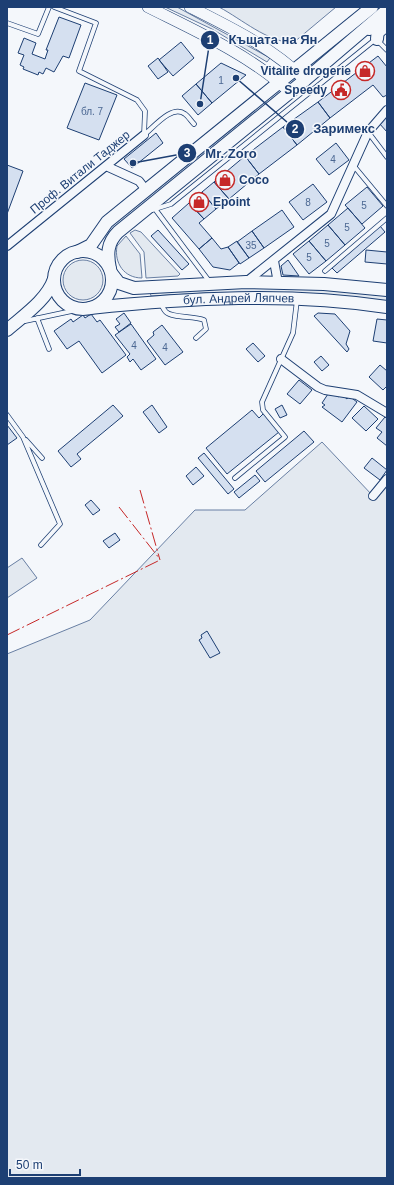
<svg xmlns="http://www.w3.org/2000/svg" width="394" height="1185" font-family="Arial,sans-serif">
<rect width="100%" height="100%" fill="#f4f7fb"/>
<path fill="#e3e9f0" stroke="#687fa3" d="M165 7H177L270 58 267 62 212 29Z
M219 7H336L293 43C266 41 243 20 219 7Z
M135 230 141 232 180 274 178 276 146 278 144 252 130 233Z
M126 236 140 254 142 278C124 278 114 263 117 246Z
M63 280a20 20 0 1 1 40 0a20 20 0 1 1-40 0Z
M249 287 320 289 387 296V301L206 293 151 296 150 292Z
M322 442 373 496 382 485 387 488V1178H7V654L90 620 195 510H245Z
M22 558 37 578 7 598V568Z"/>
<path fill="#d5e0f0" stroke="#1d3f73" d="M59 17 81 25 69 58 63 56 54 72 46 68 43 74 39 72 38 75 23 69 24 67 20 65 24 55 18 53 24 38 36 43 32 54 45 59 48 50H46Z
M181 42 194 58 173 76 159 60Z
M378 56 387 67V95L383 97 373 85 330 118 318 102Z
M158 58 168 72 158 79 148 66Z
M221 63 246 75 212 103 196 84Z
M85 83 117 95 99 140 67 128Z
M196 84 212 103 198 115 182 96Z
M318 102 330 118 297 145 283 127Z
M387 116V132L379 123Z
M283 127 297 145 259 174 245 156Z
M156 133 163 143 132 168 124 159Z
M336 143 349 160 329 175 316 159Z
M245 156 259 174 229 199 214 182Z
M7 165 23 171 7 214Z
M214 182 229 199 216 209 202 192Z
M313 184 327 202 303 220 289 202Z
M367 187 383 206 362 224 345 205Z
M202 192 216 209 204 219 189 203Z
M189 203 204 219 199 223 212 238 199 249 172 218Z
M348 208 365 228 345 245 328 225Z
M282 210 294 227 264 248 252 231Z
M328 225 345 245 326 261 309 241Z
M380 226 385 232 337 273 332 268Z
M158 230 189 264 182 270 151 236Z
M252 231 264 248 249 258 237 242Z
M212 238 221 249 228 247 239 263 230 270 213 267 199 249Z
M237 241 249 258 240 264 228 247Z
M309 241 326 261 309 274 293 254Z
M366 250 387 252V264L365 262Z
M288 260 299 276 283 275 281 266Z
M124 313 131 323 119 332 115 327 120 324 116 319Z
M318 313 335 314 350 331 346 344 349 349 347 352 314 316Z
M91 314 97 322 100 320 126 355 102 373 79 341 67 349 54 331 71 319 73 322 83 315 85 318Z
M377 319 387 320V343L373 341Z
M131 324 156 359 141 370 133 359 130 362 127 357 130 354 115 335Z
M162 325 183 352 165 365 147 341 154 335 153 332Z
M253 343 265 356 258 362 246 349Z
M321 356 329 365 322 371 314 362Z
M380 365 387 371V386L383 390 369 377Z
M299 380 312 390 300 404 287 394Z
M330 391 339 397 341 394 347 399 349 396 357 402 342 422 322 407 325 405 322 403Z
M113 405 123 416 77 454 81 459 71 467 58 451Z
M152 405 167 427 159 433 143 412Z
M282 405 287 415 280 418 275 409Z
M364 406 378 419 366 431 352 418Z
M252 410 259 418 264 413 279 432 227 474 206 448Z
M385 417 387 418V446L377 438 382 432 376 428Z
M7 425 17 438 7 445Z
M304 431 314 442 265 482 256 471Z
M204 453 234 489 228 494 198 458Z
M372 458 387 470 380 480 364 468Z
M196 467 204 476 193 485 186 476Z
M255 475 260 481 239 498 234 492Z
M91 500 100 510 93 515 85 505Z
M115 533 120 540 109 548 103 541Z
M207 631 220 653 210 658 199 640 202 638 201 635Z"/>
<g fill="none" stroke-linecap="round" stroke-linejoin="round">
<defs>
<path id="service" d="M54 7 96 23 79 71 137 100 145 111 144 135
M7 23 38 34 49 7
M377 40 387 50
M368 132 387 157
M144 135C154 127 172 104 185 114 188 116 191 121 194 124
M353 165 387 206
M155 209 209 281
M152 210 171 204 387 30
M325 271 387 218
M161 304C162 306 164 310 166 312 172 318 194 316 204 320L206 329 196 338
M37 318 49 349
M25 321 81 309
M7 415 23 437 60 524 41 545
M26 440 42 458
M235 478 285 437 263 410 262 402 293 333 297 300"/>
<path id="minor" d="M106 166 139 181 146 190
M7 246 144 135
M274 261 278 283
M246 282 331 214 368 132 387 110
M281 359 318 387 325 390 357 395 387 413
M373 496 387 479"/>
<path id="tertiary" d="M148 7C196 31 250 55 290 92
M190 7C230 27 273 48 305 80"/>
<g id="secondary">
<path d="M369 29 387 23"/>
<path d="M377 39 379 19"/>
<circle cx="83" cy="280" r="29"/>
<path d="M77 252 91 245 107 222 372 7"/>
<path d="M110 269C107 254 107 243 118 232L305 80 387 10"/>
<path d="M112 274 119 283 134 288 246 282 324 284 387 290"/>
<path id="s1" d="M90 308C188 298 289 292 387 307"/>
<path d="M7 330C23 316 47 300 54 279"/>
</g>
</defs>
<use href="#service" stroke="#1d3f73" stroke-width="5.5"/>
<use href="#minor" stroke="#1d3f73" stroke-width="10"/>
<use href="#tertiary" stroke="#1d3f73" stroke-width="12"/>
<use href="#secondary" stroke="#1d3f73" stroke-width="14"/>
<use href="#service" stroke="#f4f7fb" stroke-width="4"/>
<use href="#minor" stroke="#f4f7fb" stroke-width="8"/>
<use href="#tertiary" stroke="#f4f7fb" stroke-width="11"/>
<use href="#secondary" stroke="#f4f7fb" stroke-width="12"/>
<path stroke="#c62828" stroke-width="1" stroke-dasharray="14 3 2 3" stroke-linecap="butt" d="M140 490 160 560
M119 507 159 558
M7 635 160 560"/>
</g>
<defs>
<symbol id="shop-ring" viewBox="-11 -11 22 22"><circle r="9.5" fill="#f4f7fb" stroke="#c62828" stroke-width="1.5"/><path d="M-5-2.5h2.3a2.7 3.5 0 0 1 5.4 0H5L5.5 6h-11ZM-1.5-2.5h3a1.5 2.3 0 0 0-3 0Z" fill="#c62828"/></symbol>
<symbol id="civic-ring" viewBox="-11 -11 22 22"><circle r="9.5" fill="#f4f7fb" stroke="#c62828" stroke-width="1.5"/><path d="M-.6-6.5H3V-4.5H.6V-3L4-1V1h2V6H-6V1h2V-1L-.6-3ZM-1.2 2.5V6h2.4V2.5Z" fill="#c62828"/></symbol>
</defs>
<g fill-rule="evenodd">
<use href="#shop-ring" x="354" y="60" width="22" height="22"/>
<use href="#civic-ring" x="330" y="79" width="22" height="22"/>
<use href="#shop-ring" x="214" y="169" width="22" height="22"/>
<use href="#shop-ring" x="188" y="191" width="22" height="22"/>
</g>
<g text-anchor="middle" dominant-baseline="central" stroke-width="3" stroke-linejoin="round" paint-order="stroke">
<g font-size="10" fill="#4b6792">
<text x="221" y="80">1</text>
<text x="92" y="111">бл. 7</text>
<text x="333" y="159">4</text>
<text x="308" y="202">8</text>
<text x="364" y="205">5</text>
<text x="347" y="227">5</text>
<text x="327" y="243">5</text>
<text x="251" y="245">35</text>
<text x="309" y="257">5</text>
<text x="134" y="345">4</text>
<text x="165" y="347">4</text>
</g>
<g font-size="12" font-weight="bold" fill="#1d3f73" stroke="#f4f7fb" text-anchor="end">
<text x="351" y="71">Vitalite drogerie</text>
<text x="327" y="90">Speedy</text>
<text x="239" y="180" text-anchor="start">Coco</text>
<text x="213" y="202" text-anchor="start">Epoint</text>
</g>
<g font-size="12" fill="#1d3f73" stroke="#f4f7fb">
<text transform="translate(80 172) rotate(-39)">Проф. Витали Таджер</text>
<text stroke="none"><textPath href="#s1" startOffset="149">бул. Андрей Ляпчев</textPath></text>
</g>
</g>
<path fill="none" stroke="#1d3f73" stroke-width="1.5" d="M200 104L210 40M236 78L295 129M133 163L187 153"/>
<g fill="#1d3f73" stroke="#f4f7fb" stroke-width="1.5">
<circle cx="200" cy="104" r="4"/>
<circle cx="236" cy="78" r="4"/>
<circle cx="133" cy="163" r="4"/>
<circle cx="210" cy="40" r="10"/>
<circle cx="295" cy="129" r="10"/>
<circle cx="187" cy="153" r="10"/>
</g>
<g font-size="12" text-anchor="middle" font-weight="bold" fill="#fff">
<text x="210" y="44">1</text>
<text x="295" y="133">2</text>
<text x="187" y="157">3</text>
</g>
<g font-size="13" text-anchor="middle" font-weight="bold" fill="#1d3f73" stroke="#f4f7fb" stroke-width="3" stroke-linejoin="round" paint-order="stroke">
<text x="273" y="44">Къщата на Ян</text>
<text x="344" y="133">Заримекс</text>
<text x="231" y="158">Mr. Zoro</text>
</g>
<rect width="394" height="1185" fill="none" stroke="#1d3f73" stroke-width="16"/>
<path d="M10 1169v6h70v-6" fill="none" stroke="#1d3f73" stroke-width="2"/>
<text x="16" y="1169" font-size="12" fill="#1d3f73" stroke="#f4f7fb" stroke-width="3" paint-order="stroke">50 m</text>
</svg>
